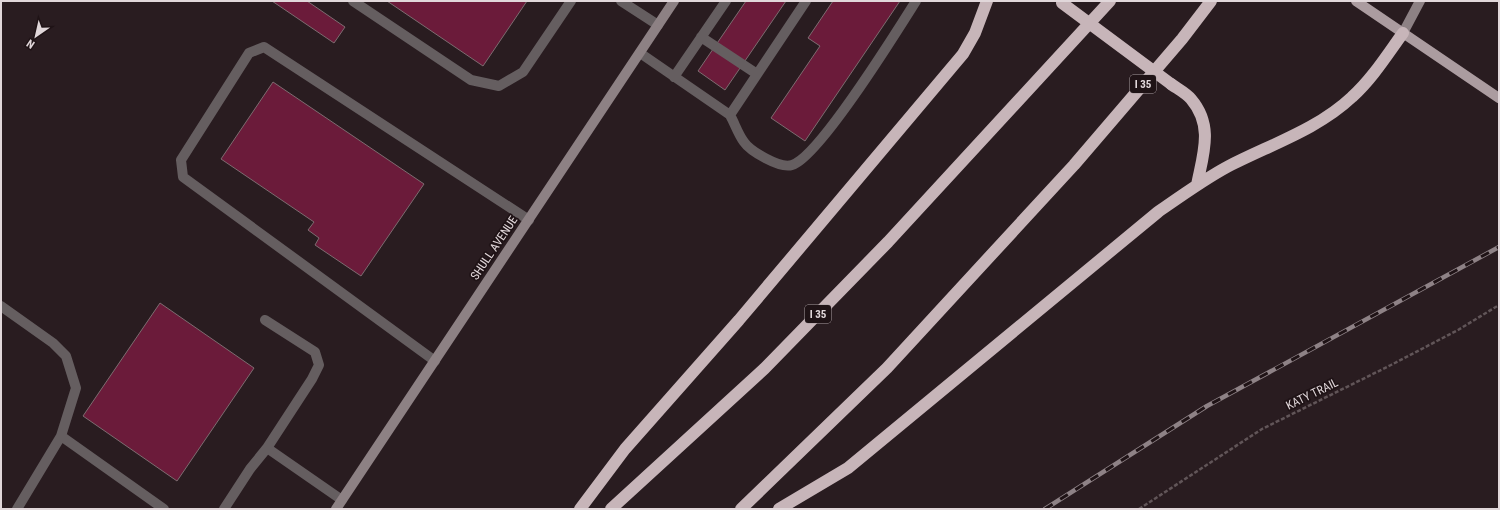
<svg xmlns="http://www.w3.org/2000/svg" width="1500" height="510" font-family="'Roboto Condensed',sans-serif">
<rect width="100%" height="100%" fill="#291c20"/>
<path fill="#6b1b3a" stroke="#7d6c70" d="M272 1H307L345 27 334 43Z
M387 1H527L483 66Z
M746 1H786L725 90 698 71Z
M833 1H900L805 141 771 118 820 46 808 38Z
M273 82 424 184 361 276 315 245 319 238 308 230 314 222 221 159Z
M160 303 254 368 177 481 83 416Z"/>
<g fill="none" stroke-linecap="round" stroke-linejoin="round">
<path stroke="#615558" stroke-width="2.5" stroke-dasharray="4 2" stroke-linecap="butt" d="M1139 509 1262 429 1391 365 1458 330 1499 305"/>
<path stroke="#655e60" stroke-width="10" d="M353 1 471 80 499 86 523 72 571 1
M621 1 658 25
M701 37 757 74
M640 53 730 115 806 1
M674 77 726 1
M730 115C735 124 738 134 744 142 750 151 780 169 792 165 819 157 897 31 916 1
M1 306 53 343 66 356 76 388 61 436
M265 320 315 352 319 365 312 379 267 448
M435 361 183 177 181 160 249 53 264 47 529 220
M17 509 61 436 164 509
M224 509 250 469 267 448 342 500"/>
<path stroke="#8d8184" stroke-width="10" d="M1403 33 1420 1
M336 509 674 1"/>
<path stroke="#ab9ca0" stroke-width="10" d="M1356 1 1499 98"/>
<path stroke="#c7b5b9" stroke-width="12" d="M1171 84C1178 89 1186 93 1191 99 1214 126 1203 154 1197 185
M580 509 625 449 739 320 963 54 975 33 987 1
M611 509 764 369 888 242 1110 1
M741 509 887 368 1074 165 1182 39 1211 1
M779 509 848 468 1158 212C1181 196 1203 180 1227 167 1269 145 1317 130 1352 97 1372 79 1387 55 1403 33"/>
<defs>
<path id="rail" d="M1045 509 1207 406 1499 247"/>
</defs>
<use href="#rail" stroke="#8e8286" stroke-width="4.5"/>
<use href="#rail" stroke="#1f1316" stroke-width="3" stroke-dasharray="9" stroke-linecap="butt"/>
<path stroke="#c7b5b9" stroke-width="12" d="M1062 3 1171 84"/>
</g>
<g text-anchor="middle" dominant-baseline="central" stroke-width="3.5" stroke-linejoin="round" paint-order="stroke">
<g fill="#1f1316" stroke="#a79c9f" stroke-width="1">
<rect x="1130" y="75" width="26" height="18" rx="3"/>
<rect x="805" y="305" width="26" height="18" rx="3"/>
</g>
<g font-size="11" font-weight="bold" fill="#e1d7da">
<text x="1143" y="84">I 35</text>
<text x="818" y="314">I 35</text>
</g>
<g font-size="12" fill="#e1d7da" stroke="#1f1316">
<text transform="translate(494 248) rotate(-56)">SHULL AVENUE</text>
<text transform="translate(1312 394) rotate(-26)">KATY TRAIL</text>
</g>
</g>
<rect width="1500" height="510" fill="none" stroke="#e1d7da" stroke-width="4"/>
<g transform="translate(36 36) rotate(214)" stroke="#1f1316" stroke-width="3" paint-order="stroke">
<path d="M0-3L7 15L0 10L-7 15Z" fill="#e1d7da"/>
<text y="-6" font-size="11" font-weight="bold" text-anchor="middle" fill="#e1d7da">N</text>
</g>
</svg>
